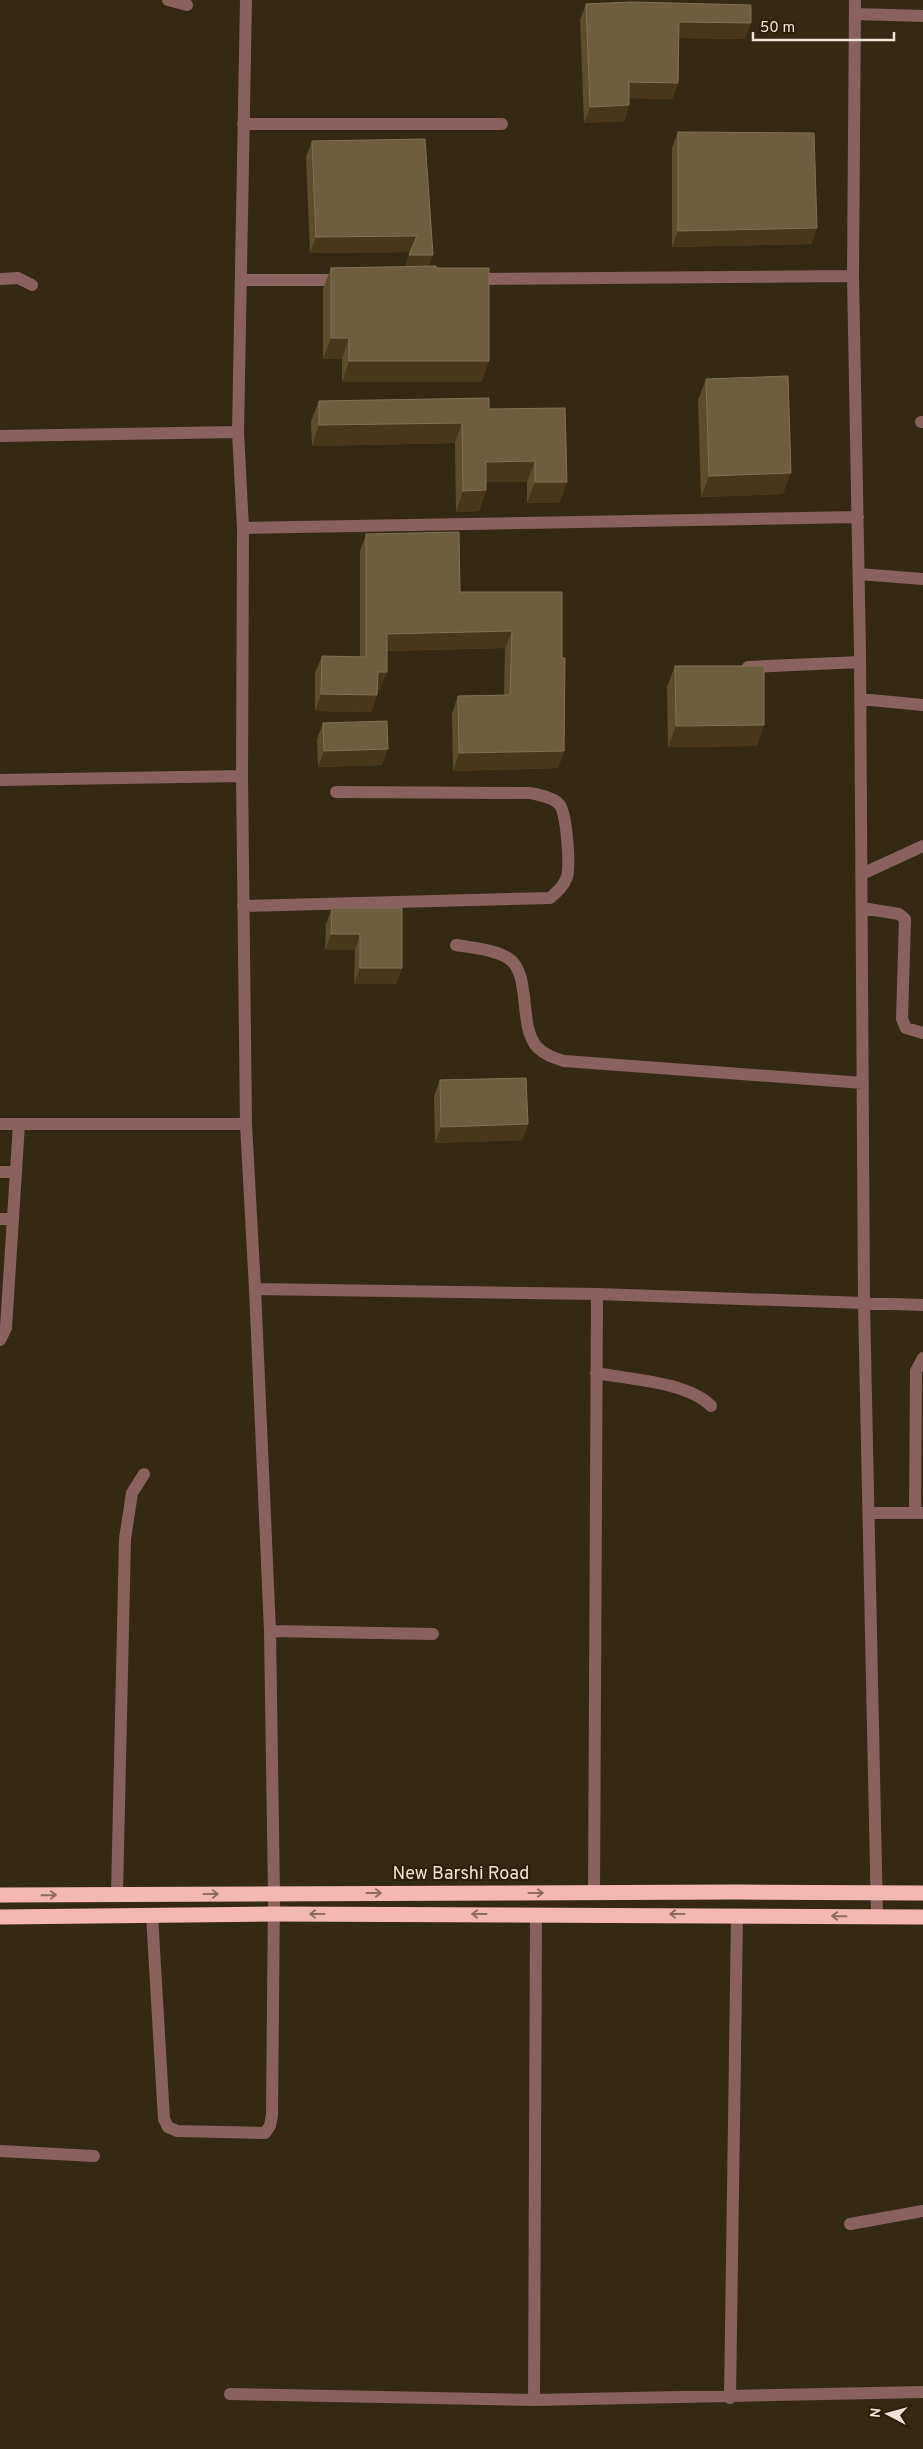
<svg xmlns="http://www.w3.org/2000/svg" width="923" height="2449" font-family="Overpass,sans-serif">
<rect width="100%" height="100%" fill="#362913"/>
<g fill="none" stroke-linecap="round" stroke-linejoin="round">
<path stroke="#89625d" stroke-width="12" d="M168 0 187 5
M855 0 853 276 860 652 864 1303 877 1916
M855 14 923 16
M243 124H502
M0 279 18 278 32 285
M473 279 853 276
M241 280H343
M921 422H923
M0 436 238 432
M243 528 858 517
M859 574 923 579
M748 667 860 662
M860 699 923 705
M0 780 242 776
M862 874 923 846
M243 906 550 898C558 891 563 887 567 877 570 866 567 811 559 804 552 797 539 795 530 793L336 792
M862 908 899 914 905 919 902 1019 906 1028 923 1033
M456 945C472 948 493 949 508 958 532 973 518 1026 537 1047 545 1055 554 1058 564 1061L863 1083
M0 1124H246
M0 1172H16
M0 1219H13
M255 1289 597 1294 923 1305
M0 1340 6 1328 19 1124
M596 1373C628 1379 688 1382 711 1406
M870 1513H923
M915 1513 916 1371 923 1358
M270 1631 433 1634
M594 1893 597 1294
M117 1894 125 1539 132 1493 144 1474
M152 1915 164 2119 168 2127 177 2131 265 2133 270 2126 272 2115 274 1894 270 1631 255 1289 246 1124 242 776 243 528 238 432 246 0
M0 2151 94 2156
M850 2224 923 2211
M230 2394 534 2400 923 2392
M730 2398 737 1915
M534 2400 536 1914"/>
<path stroke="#f3b8b1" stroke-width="15" d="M0 1895 738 1892 923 1893
M0 1917 273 1914 923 1917"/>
</g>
<path fill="#5f4c2c" d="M586 4 745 39 679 38 678 83 672 99 629 98V105L624 121 584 123 580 20Z
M678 132 817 228 811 244 672 247V148Z
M312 141 429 266 436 268 489 361 481 382H342V359H323V289L331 268 405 267 410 252 310 253 306 157Z
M706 379 783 494 701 497 698 400Z
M319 401 489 409 567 482 559 503H527V482H486V490L479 511 456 512 455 443 312 446 311 421Z
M366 534 460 592 562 658 564 751 558 768 453 771 452 713 458 696 504 695 505 648 387 651 380 690 377 689V695L371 712 315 711V673L322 656 360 657V551Z
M675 666 757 746 668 747 667 687Z
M323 723 382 765 318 767 317 739Z
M332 908 402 968 396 984H354L355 950H325L326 924Z
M440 1080 528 1124 522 1140 435 1143 434 1096Z"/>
<path fill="#48371a" d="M679 22 751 23 745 39 674 38Z
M629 82 678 83 672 99 623 98Z
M629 105 624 121 584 123 590 107Z
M817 228 811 244 672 247 678 231Z
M417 236 411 252 310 253 316 237Z
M409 255H433L427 271H403Z
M331 338H349L342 359H323Z
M349 361H489L481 382H342Z
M462 423 455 443 312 446 319 425Z
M535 461 527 482H478L486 462Z
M791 473 783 494 701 497 709 476Z
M535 482H567L559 503H527Z
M486 490 479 511 456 512 463 491Z
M512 631 505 648 381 651 387 634Z
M378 672H387L380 690 371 689Z
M321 694 377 695 371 712 315 711Z
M764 725 757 746 668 747 676 726Z
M388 749 382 765 318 767 324 751Z
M564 751 558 768 453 771 459 753Z
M331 934H360L355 950H325Z
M360 968H402L396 984H354Z
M528 1124 522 1140 435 1143 441 1127Z"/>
<path fill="#6e5d3e" stroke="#827256" d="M632 2 751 5V23L679 22 678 83 629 82V105L590 107 586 4Z
M678 132 814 133 817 228 678 231Z
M425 139 433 255H409L417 236 316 237 312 141Z
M436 266V268H489V361H349V338H331V268Z
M788 376 791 473 709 476 706 379Z
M489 398V409L565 408 567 482H535V461L486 462V490L463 491 462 423 319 425V401Z
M459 532 460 592H562V658H565L564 751 459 753 458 696 510 695 512 631 387 634V672H378L377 695 321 694 322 656 366 657V534Z
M675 666H764V725L676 726Z
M387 721 388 749 324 751 323 723Z
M332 908H402V968H360V934H331Z
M526 1078 528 1124 441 1127 440 1080Z"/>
<defs><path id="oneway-shaft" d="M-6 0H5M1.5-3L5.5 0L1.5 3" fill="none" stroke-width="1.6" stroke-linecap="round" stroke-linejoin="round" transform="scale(1.25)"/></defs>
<g stroke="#906c5d">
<use href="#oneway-shaft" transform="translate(374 1893)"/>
<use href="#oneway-shaft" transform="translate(536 1893)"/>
<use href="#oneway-shaft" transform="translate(211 1894)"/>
<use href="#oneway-shaft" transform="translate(49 1895) rotate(-1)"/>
<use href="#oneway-shaft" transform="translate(317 1914) rotate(-180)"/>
<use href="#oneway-shaft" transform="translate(479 1914) rotate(-180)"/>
<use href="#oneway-shaft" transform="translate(677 1914) rotate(-180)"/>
<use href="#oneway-shaft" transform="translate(839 1916) rotate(-179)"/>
</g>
<g text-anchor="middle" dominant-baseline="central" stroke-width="4.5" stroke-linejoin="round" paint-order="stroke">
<g font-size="18" fill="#ede5d7" stroke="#2c1f09">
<text x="461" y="1874">New Barshi Road</text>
</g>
</g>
<g transform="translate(888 2414) rotate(276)" stroke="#2c1f09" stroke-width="4" paint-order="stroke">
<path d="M0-4L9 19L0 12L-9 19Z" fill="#ede5d7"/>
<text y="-8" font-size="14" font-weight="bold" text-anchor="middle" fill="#ede5d7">N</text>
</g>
<path d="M753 32v8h141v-8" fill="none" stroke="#ede5d7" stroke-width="2.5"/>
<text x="760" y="32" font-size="15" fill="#ede5d7" stroke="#2c1f09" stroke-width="4" paint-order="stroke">50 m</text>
</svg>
